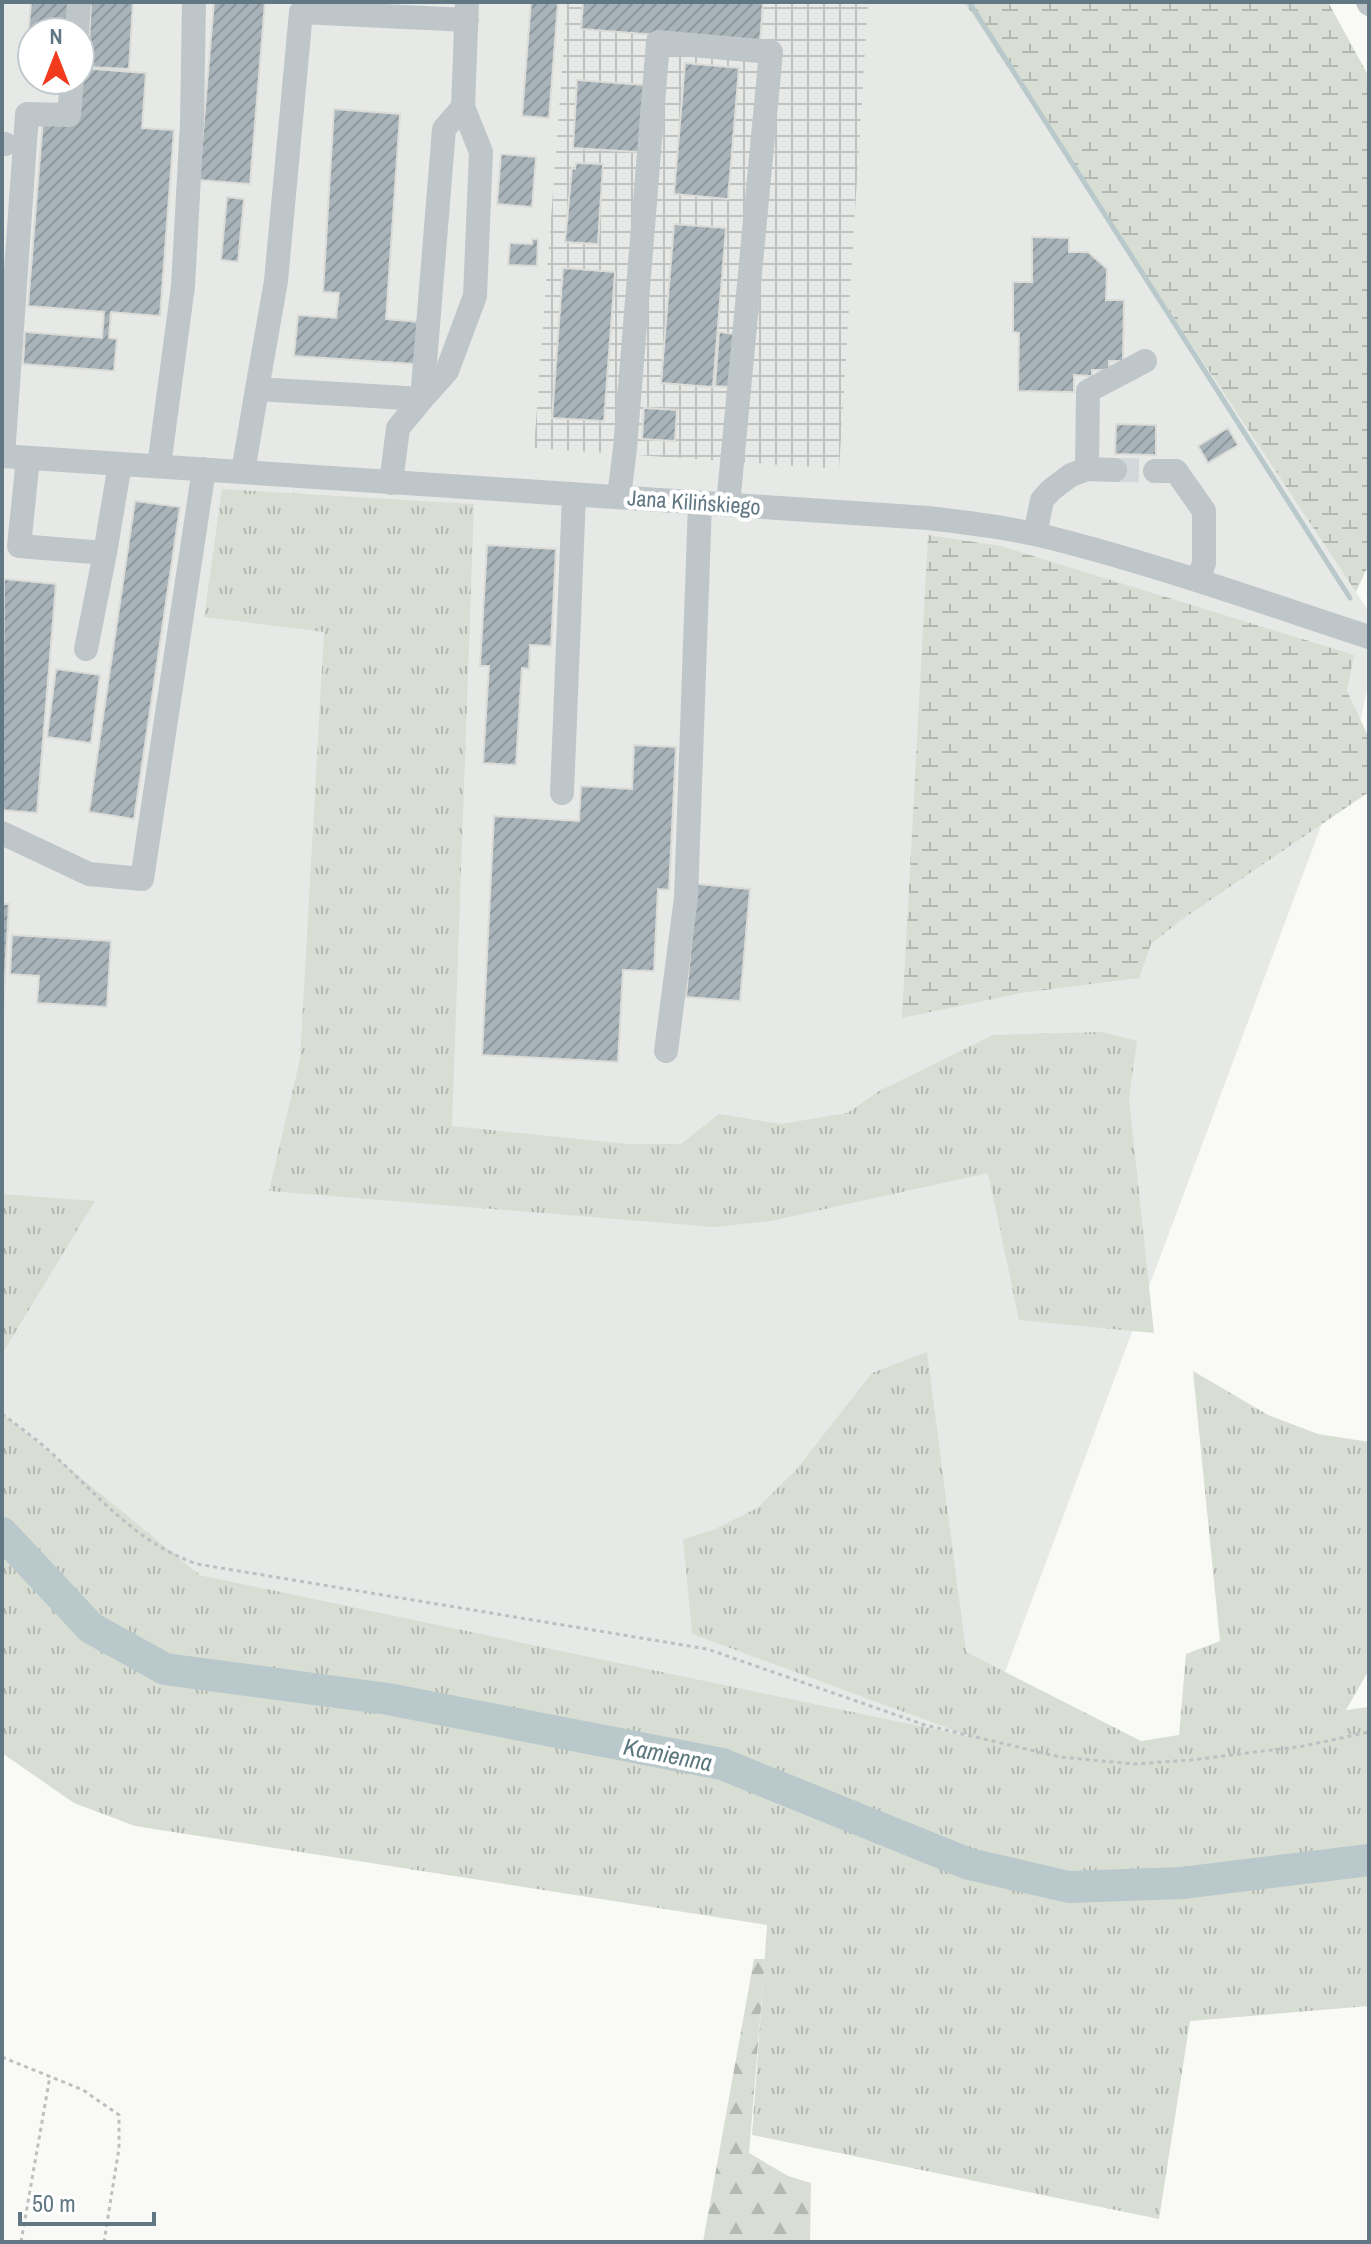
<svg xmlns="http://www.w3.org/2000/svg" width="1371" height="2244" font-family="'Archivo Narrow',sans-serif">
<defs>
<pattern id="industrial-grid" width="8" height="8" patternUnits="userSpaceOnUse" patternTransform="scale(2)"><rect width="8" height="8" fill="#e7e9e7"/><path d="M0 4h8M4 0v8" fill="none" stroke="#bfc2c1"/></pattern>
<pattern id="grass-tufts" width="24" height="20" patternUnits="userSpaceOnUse" patternTransform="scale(2)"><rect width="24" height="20" fill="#d9ded5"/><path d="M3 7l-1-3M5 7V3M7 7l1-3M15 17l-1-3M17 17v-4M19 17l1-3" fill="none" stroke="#b3b9b2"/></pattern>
<pattern id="forest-firs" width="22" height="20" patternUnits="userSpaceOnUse" patternTransform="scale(2)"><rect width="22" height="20" fill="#d9ded5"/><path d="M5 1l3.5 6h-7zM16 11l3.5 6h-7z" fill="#b3b9b2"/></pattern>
<pattern id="wetland-marsh" width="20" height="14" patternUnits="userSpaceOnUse" patternTransform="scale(2)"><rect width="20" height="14" fill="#d9ded5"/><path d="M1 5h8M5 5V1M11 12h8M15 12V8" fill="none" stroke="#b3b9b2"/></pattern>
<pattern id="building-hatch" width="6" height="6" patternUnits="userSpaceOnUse" patternTransform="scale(2)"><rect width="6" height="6" fill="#a8b4b9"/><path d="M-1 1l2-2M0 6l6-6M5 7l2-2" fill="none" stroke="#8c979c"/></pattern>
</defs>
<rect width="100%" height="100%" fill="#f9f9f6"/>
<path fill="#e7e9e7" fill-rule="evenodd" d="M2 2H982L1369 612V679L1361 719 980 1739 200 1575 2 1413ZM32 32H80V80H32Z"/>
<path fill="url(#industrial-grid)" d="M567 2H868L839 469 534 448Z"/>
<path fill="url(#grass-tufts)" d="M222 489 474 504 452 1126 628 1144H681L719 1114 781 1124 847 1113 879 1091 993 1035 1102 1032 1137 1041 1129 1099 1154 1333 1019 1320 988 1173 771 1221 715 1227 269 1191 300 1059 324 632 204 617Z
M2 1194 95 1201 2 1354Z
M927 1352 966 1652 1141 1741 1179 1735 1186 1654 1220 1641 1193 1371 1268 1415 1318 1434 1369 1442V1670L1346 1710 1369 1707V2006L1190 2021 1159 2219 752 2135 767 1925 135 1826 74 1803 2 1753V1413L200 1575 972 1737 692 1634 683 1539 713 1530 757 1508 795 1471 872 1373Z"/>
<path fill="url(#forest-firs)" d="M754 1959H765L749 2153 788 2176 811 2183 810 2242H703Z"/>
<path fill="url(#wetland-marsh)" d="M964 2H1328L1369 77V564L1356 592Z
M928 535 1001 546 1354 655 1347 691 1369 738V792L1184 918 1151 944 1139 978 1021 993 902 1018Z"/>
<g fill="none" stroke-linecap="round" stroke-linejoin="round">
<path stroke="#b8c8cb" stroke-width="5" d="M969 2 1350 598"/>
<path stroke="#b8c8cb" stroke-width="32" d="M2 1533 91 1628 165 1669 388 1699 722 1764 969 1864 1069 1887 1182 1883 1369 1860"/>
</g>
<path fill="url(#building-hatch)" stroke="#dbdbd8" stroke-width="2" d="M31 2H72L70 32H32V59H26Z
M91 2H133L129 69 88 67Z
M214 2H265L250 184 199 180Z
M531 2H558L549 118 522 116Z
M583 2H763L760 43 581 29Z
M685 63 739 68 728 199 674 194Z
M80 68 146 73 142 128 174 130 160 316 111 312 109 338 117 339 114 371 23 364 25 332 102 338 104 312 28 306 43 120 80 80Z
M577 80 644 85 639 152 573 148Z
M334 109 400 114 386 319 419 322 416 364 294 356 298 315 336 318 339 293 323 292Z
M501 154 536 157 532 207 497 204Z
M576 163 603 164 598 244 565 242 572 168 575 169Z
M227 197 244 199 238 262 221 260Z
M674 224 726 228 713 387 661 383Z
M1032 237 1069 238V252H1088L1107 269 1106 300H1124L1123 361H1109V370H1092V376L1074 375V392L1018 391 1019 333 1013 332V282H1032Z
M532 239H538L537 266 508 265 510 243 532 244Z
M563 268 615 272 604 421 552 418Z
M719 332 735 334 731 387 715 386Z
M644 408 677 410 675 441 642 439Z
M1116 424 1156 425V455L1115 454Z
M1228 428 1238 445 1208 463 1198 446Z
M135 501 180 507 134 819 89 812Z
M487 545 556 549 551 646 530 645 529 669 522 668 516 765 483 763 489 666H480Z
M4 579 56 584 37 813 2 810Z
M56 669 100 675 91 743 47 737Z
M634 745 676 747 669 890 658 889 654 971 623 970 618 1062 482 1055 494 816 579 821 581 786 632 789Z
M697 884 750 889 740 1001 686 997Z
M2 904H9L3 1012H2Z
M12 935 111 941 107 1007 37 1003 39 976 10 974Z"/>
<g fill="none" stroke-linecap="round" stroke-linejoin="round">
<path stroke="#d3d9da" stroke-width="24" stroke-dasharray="24 12" stroke-linecap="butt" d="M1115 470 1155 471"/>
<path stroke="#bcc0c3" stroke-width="3" stroke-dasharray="4 4" stroke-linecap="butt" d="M2 1414C17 1425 32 1436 46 1448 96 1492 132 1541 197 1564L707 1649 925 1725 1060 1757 1134 1764 1191 1760 1304 1746 1369 1732
M2 2057 83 2090 119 2115V2148L104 2242
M21 2242 50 2076"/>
<path stroke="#bfc6c9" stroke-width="24" d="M1368 2 1369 4
M77 32 79 2
M2 144H5
M257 389 276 281 301 12 467 20
M2 456 928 518C970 523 1013 528 1055 539 1161 566 1265 603 1369 637
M3 456 27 114 69 115 72 80
M28 458 19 546 105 553 120 464
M159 466 183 286 192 123 194 2
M1087 469 1088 391 1145 361
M1155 471H1176L1204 511V563L1198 580
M243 472 257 389 422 399 447 371 475 296 481 152 463 107
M391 483 398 428 422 399 444 129 463 107 467 2
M619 497 625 448 658 42 771 52 728 505
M1035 534 1042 500 1051 490 1071 475 1087 469 1115 470
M86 649 105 553
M562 793 574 495
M2 833 89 874 142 879 204 469
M666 1051 686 898 700 503"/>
</g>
<g text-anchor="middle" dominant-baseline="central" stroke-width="8" stroke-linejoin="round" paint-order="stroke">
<g font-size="22" fill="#617884" stroke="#fff">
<text transform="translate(694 502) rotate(4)">Jana Kilińskiego</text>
</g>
<g font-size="24" font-style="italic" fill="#5c787e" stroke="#fff">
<text transform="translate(668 1754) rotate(11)">Kamienna</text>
</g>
</g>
<rect width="1371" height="2244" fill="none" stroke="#617884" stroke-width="8"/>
<g transform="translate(56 56)"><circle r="38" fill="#ffffff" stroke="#c0c9ce" stroke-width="2"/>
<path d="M0-6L14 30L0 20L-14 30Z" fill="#f23a1d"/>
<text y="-12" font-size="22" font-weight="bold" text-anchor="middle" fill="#617884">N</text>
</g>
<path d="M20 2212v12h134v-12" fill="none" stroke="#617884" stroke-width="4"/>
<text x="32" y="2212" font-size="24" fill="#617884" stroke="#ffffff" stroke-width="6" paint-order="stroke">50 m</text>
</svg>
